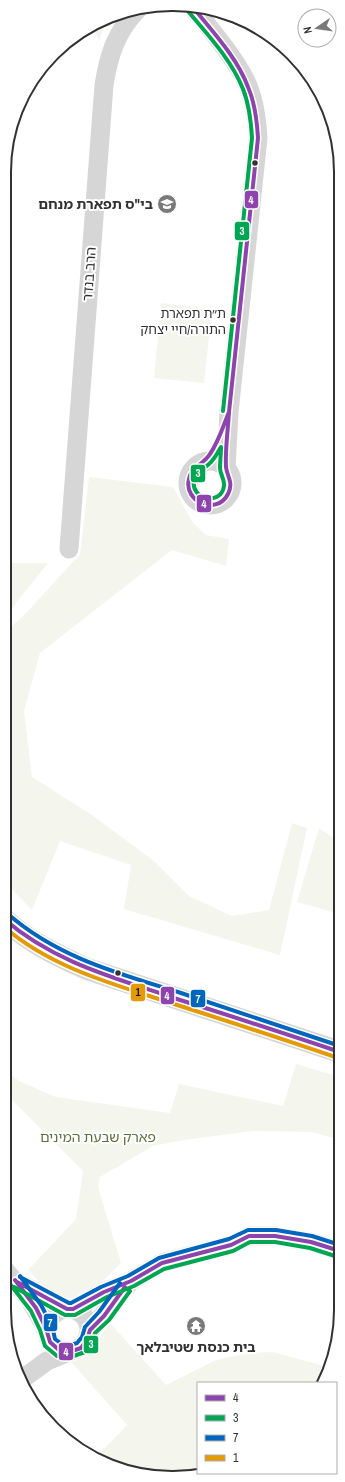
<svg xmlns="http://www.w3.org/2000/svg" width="345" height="1482" font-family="'Archivo Narrow','Noto Sans Hebrew',sans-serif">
<rect width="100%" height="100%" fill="#fff"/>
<path fill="#f4f6ee" d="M111 18 104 26 99 41 93 27Z
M161 303 212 309 204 383 154 378Z
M89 477 173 487 193 523 206 535 229 539 226 566 172 550 40 653 24 711 32 777 92 815 154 861 189 896 232 916 269 910 292 823 307 828 280 955 124 909 131 865 60 841 32 910 5 882V631L10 628 28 611 80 554Z
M5 563H48L9 612 5 613Z
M319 828 340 842V914L297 902Z
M296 1064 340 1077V1140L312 1132 253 1131 184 1140 153 1146 100 1177 98 1187 121 1263C103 1281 78 1311 51 1291 42 1286 35 1277 28 1270L76 1219 83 1171 4 1092V1070L21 1082 56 1097 170 1113 179 1084 283 1106Z
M110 1323 166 1385 216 1360 248 1353 273 1352 328 1367 322 1383H198V1473H208L161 1478 98 1461 95 1458 127 1425 71 1362C98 1356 94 1341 110 1323Z"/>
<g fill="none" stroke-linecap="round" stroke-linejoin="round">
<path stroke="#d6d6d6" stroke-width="19" d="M192 6C211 30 232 54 246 81 254 98 257 120 258 138L229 412 226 469
M188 483a22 22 0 1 1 44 0a22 22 0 1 1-44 0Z
M69 549 104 85C109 54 116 32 138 9
M4 1269 28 1297 46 1328
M23 1285 67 1309
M47 1330a21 21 0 1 1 42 0a21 21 0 1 1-42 0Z
M73 1309 104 1292 131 1281 162 1263 231 1245 249 1236H275L311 1242 340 1251
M90 1330C104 1315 116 1298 130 1282
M21 1380 47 1361 69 1352"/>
<path stroke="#d6d6d6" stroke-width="22" d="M4 919C29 942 56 955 87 969L340 1052"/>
<defs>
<path id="bus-1" d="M192 6C212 31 237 57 248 87 255 103 257 121 258 138L229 412
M229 412C228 430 225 449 226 467 227 477 234 482 228 494 217 516 183 502 189 479 191 467 204 464 210 454 219 441 223 426 229 412Z
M4 919C55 963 116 978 177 999 231 1016 286 1034 340 1052
M15 1280 36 1308 46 1328 50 1342 60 1351 69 1352 81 1348 87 1340 90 1330 104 1316 125 1287
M17 1282 67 1309H73L104 1292 131 1281 162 1263 231 1245 249 1236H275L311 1242 340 1251"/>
<path id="bus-2" d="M187 10C207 34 231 59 243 89 249 104 251 121 252 138L223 411
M221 447C221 454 220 461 220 468 220 475 225 479 224 486 221 507 190 499 194 480 197 471 206 468 211 462 215 458 218 452 221 447Z
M10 1284 31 1311 40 1330 45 1346 57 1356 68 1358 85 1352 92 1343 95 1333 109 1320 130 1291
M14 1287 65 1315H75L107 1297 134 1286 164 1269 233 1251 250 1242H275L310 1248 338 1257"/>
<path id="bus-3" d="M8 914C57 957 117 973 178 992 232 1010 286 1028 340 1046
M20 1276 41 1305 52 1326 55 1339 63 1345 68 1346 77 1343 82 1337 85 1327 99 1312 120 1283
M20 1277 69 1303H71L101 1287 128 1276 159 1258 229 1239 248 1230H276L312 1236 340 1245"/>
<path id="bus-4" d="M4 927C52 968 113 984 171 1003 227 1021 283 1039 338 1058"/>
</defs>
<use href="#bus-1" stroke="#fff" stroke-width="7"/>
<use href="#bus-2" stroke="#fff" stroke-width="7"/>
<use href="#bus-3" stroke="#fff" stroke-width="7"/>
<use href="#bus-4" stroke="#fff" stroke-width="7"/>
<use href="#bus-1" stroke="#8e44ad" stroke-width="4"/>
<use href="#bus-2" stroke="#00a651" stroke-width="4"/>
<use href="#bus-3" stroke="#0065bd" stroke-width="4"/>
<use href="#bus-4" stroke="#e39a05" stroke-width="4"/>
</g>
<defs>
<symbol id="school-disc" viewBox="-11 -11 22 22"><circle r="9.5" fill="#7a7a7a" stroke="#fff"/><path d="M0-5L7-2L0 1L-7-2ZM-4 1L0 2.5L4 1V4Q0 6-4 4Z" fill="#fff"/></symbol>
<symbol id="temple-disc" viewBox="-11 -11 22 22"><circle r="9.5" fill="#7a7a7a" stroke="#fff"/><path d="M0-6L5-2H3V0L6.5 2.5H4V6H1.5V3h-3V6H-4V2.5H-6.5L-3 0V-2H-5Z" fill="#fff"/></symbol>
</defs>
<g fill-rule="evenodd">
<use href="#school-disc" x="156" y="193" width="22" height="22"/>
<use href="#temple-disc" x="185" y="1315" width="22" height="22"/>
</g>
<g fill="#323232" stroke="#fff" stroke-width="1.5">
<circle cx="255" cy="163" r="3.5"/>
<circle cx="233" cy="320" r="3.5"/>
<circle cx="118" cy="973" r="3.5"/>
</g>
<g text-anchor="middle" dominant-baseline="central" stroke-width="4" stroke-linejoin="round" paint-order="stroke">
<g font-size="13" fill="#323232" stroke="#fff" text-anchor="end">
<text x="226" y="313">ת״ת תפארת<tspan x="226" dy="16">התורה/חיי יצחק</tspan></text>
</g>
<g font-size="14" font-weight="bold" fill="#323232" stroke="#fff" text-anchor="end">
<text x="153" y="204">בי"ס תפארת מנחם</text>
<text x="196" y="1347" text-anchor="middle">בית כנסת שטיבלאך</text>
</g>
<g font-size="14" fill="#323232" stroke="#fff">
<text transform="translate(89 274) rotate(-86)">הרב בנדר</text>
</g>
<g font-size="14" fill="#5e723b" stroke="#fff">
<text x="98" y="1137">פארק שבעת המינים</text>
</g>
</g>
<path d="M0 0H345V1482H0ZM172 11H173A161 161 0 0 1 334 172V1310A161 161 0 0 1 173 1471H172A161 161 0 0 1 11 1310V172A161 161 0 0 1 172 11Z" fill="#fff" fill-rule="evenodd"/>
<path fill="none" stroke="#323232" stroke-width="2" d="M172 11H173A161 161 0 0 1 334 172V1310A161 161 0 0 1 173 1471H172A161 161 0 0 1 11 1310V172A161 161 0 0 1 172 11Z"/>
<g stroke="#fff" stroke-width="1.5">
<rect x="244" y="190" width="15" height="19" rx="4" fill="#8e44ad"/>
<rect x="234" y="221" width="16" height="20" rx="4" fill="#00a651"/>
<rect x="190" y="464" width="16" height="19" rx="4" fill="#00a651"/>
<rect x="196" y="494" width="16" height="19" rx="4" fill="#8e44ad"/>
<rect x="130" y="983" width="16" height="19" rx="4" fill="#e39a05"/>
<rect x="160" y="986" width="15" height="19" rx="4" fill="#8e44ad"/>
<rect x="190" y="989" width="16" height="19" rx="4" fill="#0065bd"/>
<rect x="43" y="1313" width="15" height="19" rx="4" fill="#0065bd"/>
<rect x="83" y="1335" width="16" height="19" rx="4" fill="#00a651"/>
<rect x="58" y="1342" width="16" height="19" rx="4" fill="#8e44ad"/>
</g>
<g font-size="11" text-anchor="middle" font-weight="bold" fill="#fff">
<text x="251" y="204">4</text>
<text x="242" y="235">3</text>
<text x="198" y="477">3</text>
<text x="204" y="508">4</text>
<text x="167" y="1000">4</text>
<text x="198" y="1003">7</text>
<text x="50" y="1327">7</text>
<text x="91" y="1348">3</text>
<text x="66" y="1356">4</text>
</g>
<g font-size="11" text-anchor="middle" font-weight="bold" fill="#111">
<text x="138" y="996">1</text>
</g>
<rect x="197" y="1382" width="140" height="92" fill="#ffffff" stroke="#adadad"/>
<rect x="205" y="1395" width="20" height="6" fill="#8e44ad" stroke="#adadad"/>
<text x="233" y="1402" font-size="12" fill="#323232">4</text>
<rect x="205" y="1415" width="20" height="6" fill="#00a651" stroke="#adadad"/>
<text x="233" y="1422" font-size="12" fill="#323232">3</text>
<rect x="205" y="1435" width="20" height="6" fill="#0065bd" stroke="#adadad"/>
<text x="233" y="1442" font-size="12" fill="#323232">7</text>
<rect x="205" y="1455" width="20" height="6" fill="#e39a05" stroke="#adadad"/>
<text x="233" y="1462" font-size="12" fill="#323232">1</text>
<g transform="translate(317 28) rotate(257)"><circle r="19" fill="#ffffff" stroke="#adadad"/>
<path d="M0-3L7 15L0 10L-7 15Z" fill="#7a7a7a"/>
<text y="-6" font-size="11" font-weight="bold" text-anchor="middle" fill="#323232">N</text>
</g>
</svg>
